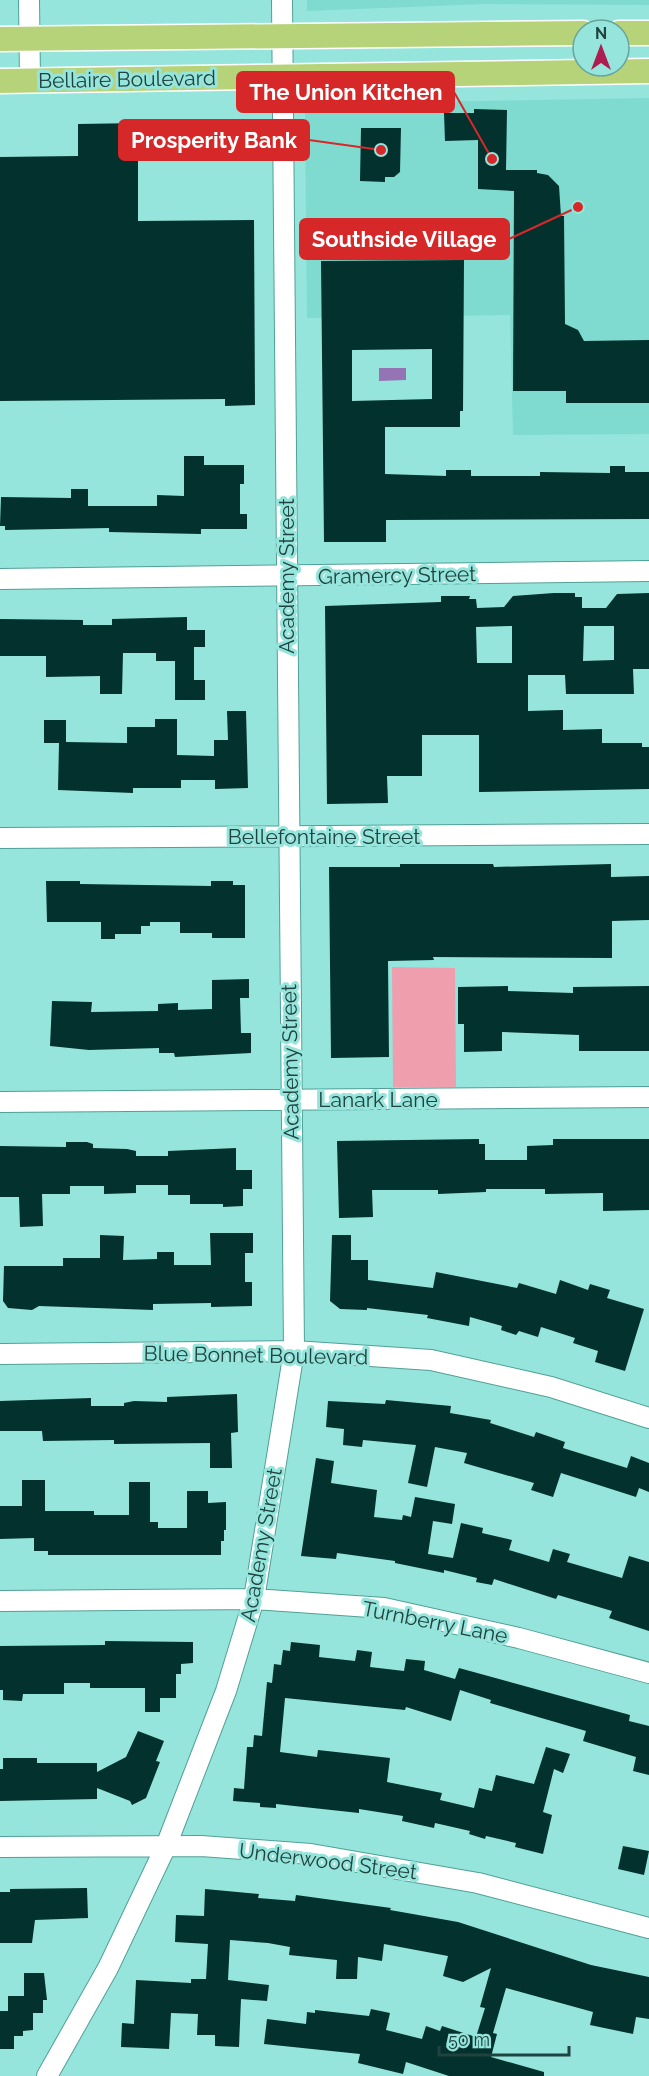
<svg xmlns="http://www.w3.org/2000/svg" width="649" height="2076" font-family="Raleway,sans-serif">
<rect width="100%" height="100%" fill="#95e5dc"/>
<path fill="#7fdacf" d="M307 0H649V5L485 4 307 11Z
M649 98V434L513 435 510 315 307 318 305 113 308 104Z"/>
<path fill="#ef9eae" d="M392 967 455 968 456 1087H393Z"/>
<path fill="#9474b4" d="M379 368H406V380L379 381Z"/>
<path fill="#03312d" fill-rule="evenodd" d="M474 109 507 110 506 170H537V173L548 175 559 186 561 216H564L565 324 578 330 584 341 649 340V403H566V391H513L514 191 478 189V140L445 141 444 113H474Z
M141 123V133L242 132V159L138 160V221L254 220 255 405 225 406V399L0 401V157L78 156V124Z
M361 128H401L400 172 394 177H385V182L360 181Z
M464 260 463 411H460V427H385V474L446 476V470H471V476H540V472L610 473V466H625V472H649V519L386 520V542H324L321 261ZM432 349V399L352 401V350Z
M184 456H204V465H244V484H240V514H247V529H201V534L109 532V528L5 530V526H0L1 497 71 498V489H88V506H157V495L184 496Z
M554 593H575V597H582V608H606L617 594 649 593V669H633L634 694H566L565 675H528V711L563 710V730L602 729V743H642V747H649V789L479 792V735H422V776H387L388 803 327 804 325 606 441 602V596H470L469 599H476L477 608 504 607 513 596ZM512 626V663H477L476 627ZM584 626H614V660L583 661Z
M187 617V630H205V647H194V680H205V700H175V661H156V653H123L122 694H100V676L46 677V656H0V619L83 620V625H112V619Z
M227 711H246L248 788 215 789V780H181V788H133V793L58 790 59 743H44V720H66V742L127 743V727H155V719H177V755L214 756V740H228Z
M400 864H493L494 867 611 864V877L649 876V920L612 921V958L433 957 434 960 388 961 389 1057 331 1058 329 867H400Z
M46 881H80V884L211 886V881H233V885H245V938H212V933H180V922H150V926H141V934H115V939H101V922H47Z
M249 979V998H240L241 1033H251V1053L175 1057 174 1053H159V1048L89 1050 50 1046 52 1001 92 1002 91 1012 158 1011V1004L178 1003V1010L212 1009V980Z
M508 986V991L573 993V987L649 986V1051H579V1035L502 1032V1051L464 1052V1024H458V987Z
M479 1139V1144H485V1160H527V1146L553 1145V1139H649V1210L603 1211V1193L545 1194V1189H486V1192L438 1194V1190H372L373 1217 339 1218 337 1141Z
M66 1142H87L93 1144V1148L127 1149 136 1151V1156H168V1151L236 1148V1170H252V1189H243V1206L223 1207V1204H190V1195H168V1185H136V1193L104 1194V1186H70V1194H42L43 1226 20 1227 19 1197H0V1146L66 1147Z
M210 1233H253V1253H245V1282H252V1306L211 1307V1303L153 1304V1310L39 1306 32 1310 8 1308 3 1301 4 1266H63V1258H100V1235L124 1236 123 1260 157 1259V1252H174V1265H211Z
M332 1235H351V1260H368V1280L433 1288 436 1272 517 1288 519 1283 556 1294 560 1280 588 1290 590 1284 610 1290 607 1298 644 1309 625 1371 595 1362 598 1351 573 1343 575 1338 541 1327 538 1337 519 1331 516 1335 501 1330 502 1326 470 1317 469 1326 427 1318 428 1315 367 1308V1310L340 1309 330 1301Z
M237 1394 238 1432 231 1433 232 1468H210V1443L114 1444V1440L43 1441 42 1431H0V1401L91 1398V1406H124V1403L134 1401 167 1402V1397Z
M386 1400 451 1406 450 1413 491 1420 490 1423 534 1437 536 1432 565 1442 563 1448 627 1468 631 1456 649 1463V1492L639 1488 636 1497 561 1473 553 1497 531 1490 534 1483 464 1463 467 1453 435 1447 427 1487 408 1483 416 1445 363 1440 362 1447 343 1445 344 1429 326 1427 328 1401 385 1404Z
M316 1458 334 1461 331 1483 377 1490 374 1517 402 1520 403 1515 411 1517 415 1497 455 1504 452 1524 433 1521 428 1554 453 1558 461 1523 483 1528 482 1533 512 1540 509 1550 549 1562 553 1549 570 1554 567 1562 622 1578 629 1556 649 1562V1631L609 1618 612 1611 558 1595 556 1599 494 1579 492 1585 476 1582 477 1578 444 1570V1573L395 1563V1561L337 1553 336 1559 301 1556Z
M22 1480H45V1511H94V1515H129V1482H150V1522H158V1528H187V1491H208V1503L226 1502V1530H224V1541H221V1555H48V1551H34V1538L0 1539V1506H22Z
M105 1641 193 1642V1663L181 1664V1674H176V1698H160V1712H145V1688H90V1683H64V1694H23L22 1701 3 1700V1690H0V1646L105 1645Z
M291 1642 320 1645 319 1657 355 1661 357 1650 372 1652 370 1667 404 1671 406 1659 425 1661 424 1670 455 1679 459 1668 630 1715 629 1721 649 1726V1775L633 1771 636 1757 583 1741 586 1731 490 1703 491 1700 460 1690 451 1721 406 1707 405 1710 285 1698 280 1752 317 1757 318 1750 390 1758 387 1782 442 1793 440 1800 474 1808 479 1788 492 1791 496 1775 534 1784 546 1747 570 1754 563 1773 554 1769 543 1812 552 1815 543 1854 515 1847 516 1843 486 1836 485 1839 469 1834 470 1831 435 1823 434 1828 402 1821 403 1816 359 1809V1813L276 1804V1808L260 1807V1803L233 1801 234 1788 244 1789 247 1747H253L254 1735 262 1736 267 1682 272 1683 274 1664 281 1665 283 1650 290 1651Z
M138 1731 164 1741 156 1761 160 1762 146 1798 132 1805 130 1801 97 1788V1799L0 1801V1769H3V1758H37V1763H97V1772L126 1757Z
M623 1846 649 1851 644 1875 618 1869Z
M87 1888 88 1918 35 1920 32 1943H0V1892H10V1889Z
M205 1889 259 1894 258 1898 295 1901 296 1895 391 1908 390 1910 458 1922 591 1965 649 1977V2019L636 2017 633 2034 590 2025 593 2012 506 1988 493 2033 497 2034 491 2057 544 2072V2076H449L406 2062 403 2074 358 2063 360 2054 264 2044 267 2019 306 2024 307 2012 315 2013V2010L369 2016 371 2009 390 2013 386 2030 422 2039 426 2026 440 2031 442 2026 476 2037 485 2008 480 2007 491 1968 463 1982 443 1976 448 1956 384 1944 382 1961 358 1957 357 1979H336L337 1960 289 1955 290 1947 268 1943 230 1940 228 1980 269 1985 267 2001 241 1999 239 2047 215 2046V2035H197L198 2014 171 2013 169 2049 121 2047 122 2023 134 2024 136 1980 191 1983V1979H206L208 1944 175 1942 176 1915 204 1916Z
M24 1973H44L47 2000H43V2013H33V2030L23 2031V2036H14V2049H0V2011H8V1996H24Z"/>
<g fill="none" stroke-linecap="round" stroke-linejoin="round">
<defs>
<path id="minor" d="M29 0 30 80
M0 579 649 571
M0 838 649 834
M0 1102 649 1097
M0 1354 294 1351 431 1360 551 1387 649 1418
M0 1601 254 1599 384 1608 519 1638 649 1673
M0 1847 201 1846 311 1854 478 1883 649 1928
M47 2076 108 1968 166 1846 226 1691 254 1599 294 1351 282 0"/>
<path id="major" d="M619 33H649
M0 39 583 33
M0 81 649 71"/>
</defs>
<use href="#minor" stroke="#50a097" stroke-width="22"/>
<use href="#major" stroke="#fff" stroke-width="27"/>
<use href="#minor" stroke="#fff" stroke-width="20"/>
<use href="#major" stroke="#b7d37a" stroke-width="24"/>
</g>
<g text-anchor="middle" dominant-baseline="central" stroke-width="6" stroke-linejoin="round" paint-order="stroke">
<g font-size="21" fill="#21433f" stroke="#95e5dc">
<text transform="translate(127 79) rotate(-1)">Bellaire Boulevard</text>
<text transform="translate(397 575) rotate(-1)">Gramercy Street</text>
<text transform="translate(286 576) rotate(-90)">Academy Street</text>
<text x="324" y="836">Bellefontaine Street</text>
<text transform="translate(290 1062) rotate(-91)">Academy Street</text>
<text x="378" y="1099">Lanark Lane</text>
<text transform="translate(256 1355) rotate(1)">Blue Bonnet Boulevard</text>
<text transform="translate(261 1545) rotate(-80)">Academy Street</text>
<text transform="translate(435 1622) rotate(11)">Turnberry Lane</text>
<text transform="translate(328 1861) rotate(7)">Underwood Street</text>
</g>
</g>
<path fill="none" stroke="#d62828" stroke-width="2" d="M492 159L454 92M381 150L309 140M578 207L509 239"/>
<g fill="#d62828" stroke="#95e5dc" stroke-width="2">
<circle cx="492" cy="159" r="6"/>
<circle cx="381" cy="150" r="6"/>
<circle cx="578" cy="207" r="6"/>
</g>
<g fill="#d62828" stroke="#d62828" stroke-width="2">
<rect x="237" y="72" width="217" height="40" rx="6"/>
<rect x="119" y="120" width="190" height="40" rx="6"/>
<rect x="300" y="219" width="209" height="40" rx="6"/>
</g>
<g font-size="22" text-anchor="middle" font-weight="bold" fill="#fff">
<text x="346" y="100">The Union Kitchen</text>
<text x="214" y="148">Prosperity Bank</text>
<text x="404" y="247">Southside Village</text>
</g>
<g transform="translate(601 48)"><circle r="28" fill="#95e5dc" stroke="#67a49d" stroke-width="1.5"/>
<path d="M0-4.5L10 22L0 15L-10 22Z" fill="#ad1d51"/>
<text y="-9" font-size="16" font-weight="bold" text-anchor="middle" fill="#21433f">N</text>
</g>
<path d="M439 2046v9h130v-9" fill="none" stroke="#21433f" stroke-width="3"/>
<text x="448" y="2046" font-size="18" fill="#21433f" stroke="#95e5dc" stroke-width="4.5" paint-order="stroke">50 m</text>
</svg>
